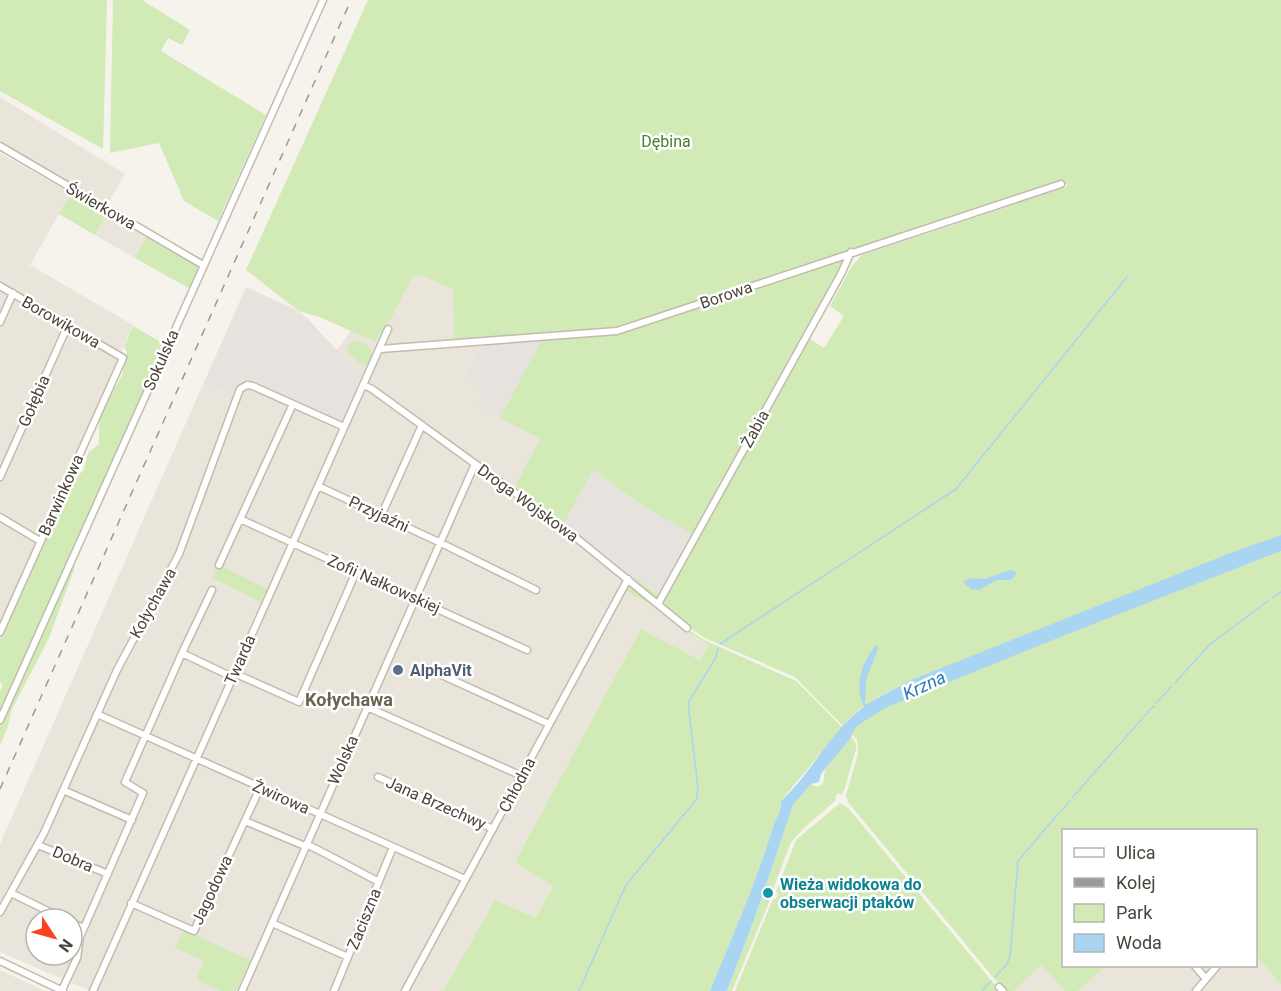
<svg xmlns="http://www.w3.org/2000/svg" width="1281" height="991" font-family="Roboto,sans-serif">
<rect width="100%" height="100%" fill="#f6f3ec"/>
<path fill="#eae5da" fill-rule="evenodd" d="M0 97 125 174 107 205 0 141Z
M0 153 71 193 30 265 133 325 0 625Z
M107 213 148 235 135 258 95 235Z
M419 275 453 289 454 346 482 345 464 380 485 390 477 405 540 439 515 486 635 577 627 591 651 604 680 627 709 645 700 660 641 629 515 862 553 886 536 918 495 900 443 991H90L0 952V844L246 287 299 311 337 350 351 331 375 342 392 317 412 276ZM36 919H72V955H36Z
M1256 955 1281 985V991H1078L1106 966H1256Z
M1041 965 1065 991H1014Z
M0 970 45 991H0Z"/>
<path fill="#e6e2dd" d="M248 288 307 318 361 377 343 419 340 420 241 376 233 394 205 382Z
M542 341 500 418 477 405 484 390 464 380 482 345Z
M593 470 645 507 693 534 659 596 564 523Z"/>
<path fill="#d2eab5" fill-rule="evenodd" d="M0 0H107L103 149 0 91Z
M113 0H142L190 30 182 45 168 38 161 51 266 115 218 221 184 201 159 143 110 153Z
M368 0H1281V535L911 680C887 693 860 704 843 726L795 677 705 638 677 619 633 580 635 577 659 596 692 534 645 507 593 470 564 523 515 486 540 439 500 418 541 341 454 347 453 289 419 275 412 277 392 317 375 342 322 318 299 311 246 270ZM1068 184 1066 187 862 255 852 266 830 306 844 316 824 348 804 335 847 257Z
M71 193 107 213 95 235 59 214Z
M148 235 197 266 198 270 190 289 135 258Z
M133 326 166 345 77 545 65 565 75 567 49 638 11 711 8 727 0 745V690L3 686 0 681V639L41 544 68 500 71 485 84 469 88 453 99 444V422L107 401 122 376 127 352 124 347Z
M354 341C368 342 376 351 369 364L363 366 347 352 348 345Z
M1281 551V985L1256 955V830H1064V966H1106L1078 991H1065L1041 965 1014 991H1007L992 976 848 802 846 795 858 754 857 739 852 735 856 727 883 709 1060 636Z
M219 565 267 589 261 602 213 578Z
M630 585 687 629 706 641 796 681 842 727 781 801C782 811 776 817 773 827 756 883 732 937 710 991H443L495 900 536 918 553 886 515 862 641 629 700 660 709 645 680 627 651 604 626 591Z
M851 736 856 744V749L844 791 841 795 838 793 835 797 836 799 835 801 805 827 791 842 772 892H769V894L771 896 769 902 732 991H727L755 917 793 805 811 784 817 787 823 784 825 770Z
M840 803 848 808 1000 991H735L773 899H776L778 894 776 892 796 840Z
M184 930 250 960 236 991H221L196 980 204 961 175 948Z"/>
<path fill="#a9d4f2" d="M1281 535V551L1060 637 883 709 856 727 849 740 821 774 819 782 811 784 793 805 755 917 727 991H710C732 937 756 883 773 827 776 817 782 811 781 801 812 773 830 731 864 707 854 685 861 665 875 646L877 645 878 649 866 680 865 705 911 680 1228 554Z
M1010 570 1017 572 1011 580H997L979 590 971 589 963 582 971 578 985 579Z"/>
<g fill="none" stroke-linecap="round" stroke-linejoin="round">
<path stroke="#a9d4f2" stroke-width="1.5" d="M1272 598 1281 592
M720 644 956 489 1127 277
M1175 683 1209 645 1268 601
M1156 703 1172 686
M1144 716 1154 706
M1072 798 1142 719
M1060 812 1070 801
M995 977 1007 964 1010 956 1018 861 1058 814
M579 991 626 885 696 800 698 788 688 703 716 657 718 648
M982 991 991 981"/>
<defs>
<path id="minor" d="M0 146 203 265
M0 286 123 358 0 632
M0 322 13 293
M380 349 617 331 1061 184
M363 385 372 389 569 532 687 628
M0 477 68 325
M318 486 441 543 536 590
M381 516 422 425
M0 517 40 541
M240 519 527 650
M219 565 293 404
M212 590 182 653 232 677
M658 604 841 274 851 252
M424 667 549 724
M234 673 299 702 356 572
M367 707 522 776
M97 714 465 879
M0 720 323 0
M378 777 493 829
M63 790 132 820
M245 821 305 846
M306 844C331 856 354 869 379 882
M38 845 108 874
M11 893 64 919
M131 903 194 931 260 788
M0 912 44 833 117 670 179 554 240 389 247 385 253 386 344 427
M72 923 84 928
M272 923 348 957
M0 961 63 991
M1195 966 1206 979
M999 987 1003 991
M62 990 77 958 80 937 143 793 125 782 182 653
M93 991 388 329
M242 991 475 464
M334 991 393 847
M405 991 628 579
M1196 991 1217 966"/>
</defs>
<use href="#minor" stroke="#c2bbae" stroke-width="9"/>
<use href="#minor" stroke="#fff" stroke-width="6"/>
<path stroke="#9a9a9a" stroke-width="1.5" stroke-dasharray="8 8" stroke-linecap="butt" d="M0 789 351 0"/>
</g>
<circle fill="#5c6f8a" stroke="#fff" stroke-width="2" cx="398" cy="670" r="6"/>
<circle fill="#0f9aa8" stroke="#fff" stroke-width="2" cx="768" cy="893" r="6"/>
<g text-anchor="middle" dominant-baseline="central" stroke-width="5" stroke-linejoin="round" paint-order="stroke">
<g font-size="16" fill="#4a7f2a" stroke="#fff">
<text x="666" y="141">Dębina</text>
</g>
<g font-size="16" fill="#4b4439" stroke="#fff">
<text transform="translate(101 206) rotate(30)">Świerkowa</text>
<text transform="translate(726 295) rotate(-19)">Borowa</text>
<text transform="translate(61 322) rotate(30)">Borowikowa</text>
<text transform="translate(161 360) rotate(-66)">Sokulska</text>
<text transform="translate(34 401) rotate(-66)">Gołębia</text>
<text transform="translate(755 429) rotate(-61)">Żabia</text>
<text transform="translate(61 495) rotate(-66)">Barwinkowa</text>
<text transform="translate(528 503) rotate(36)">Droga Wojskowa</text>
<text transform="translate(379 514) rotate(25)">Przyjaźni</text>
<text transform="translate(384 584) rotate(24)">Zofii Nałkowskiej</text>
<text transform="translate(153 603) rotate(-61)">Kołychawa</text>
<text transform="translate(240 660) rotate(-66)">Twarda</text>
<text transform="translate(343 760) rotate(-66)">Wolska</text>
<text transform="translate(517 785) rotate(-62)">Chłodna</text>
<text transform="translate(281 797) rotate(24)">Żwirowa</text>
<text transform="translate(436 803) rotate(24)">Jana Brzechwy</text>
<text transform="translate(73 859) rotate(23)">Dobra</text>
<text transform="translate(212 890) rotate(-65)">Jagodowa</text>
<text transform="translate(364 919) rotate(-68)">Zaciszna</text>
</g>
<g font-size="16" font-weight="bold" fill="#4e5e75" stroke="#fff" text-anchor="start">
<text x="410" y="670">AlphaVit</text>
</g>
<g font-size="16" font-weight="bold" fill="#0d838f" stroke="#fff" text-anchor="start">
<text x="780" y="884">Wieża widokowa do<tspan x="780" dy="18">obserwacji ptaków</tspan></text>
</g>
<g font-size="18" font-style="italic" fill="#2e7ab2" stroke="#fff">
<text transform="translate(924 685) rotate(-25)">Krzna</text>
</g>
<g font-size="18" font-weight="bold" fill="#6e6250" stroke="#fff">
<text x="349" y="699">Kołychawa</text>
</g>
</g>
<rect x="1062" y="829" width="195" height="138" fill="#ffffff" stroke="#b7b4b0" stroke-width="1.5"/>
<rect x="1074" y="848" width="30" height="9" fill="#ffffff" stroke="#b7b4b0" stroke-width="1.5"/>
<text x="1116" y="859" font-size="18" fill="#4b4439">Ulica</text>
<rect x="1074" y="878" width="30" height="9" fill="#9a9a9a" stroke="#b7b4b0" stroke-width="1.5"/>
<text x="1116" y="889" font-size="18" fill="#4b4439">Kolej</text>
<rect x="1074" y="904" width="30" height="18" fill="#d2eab5" stroke="#b7b4b0" stroke-width="1.5"/>
<text x="1116" y="919" font-size="18" fill="#4b4439">Park</text>
<rect x="1074" y="934" width="30" height="18" fill="#a9d4f2" stroke="#b7b4b0" stroke-width="1.5"/>
<text x="1116" y="949" font-size="18" fill="#4b4439">Woda</text>
<g transform="translate(54 937) rotate(126)"><circle r="28" fill="#ffffff" stroke="#b7b4b0" stroke-width="1.5"/>
<path d="M0-4.5L10 22L0 15L-10 22Z" fill="#fc3f1d"/>
<text y="-9" font-size="16" font-weight="bold" text-anchor="middle" fill="#4b4439">N</text>
</g>
</svg>
